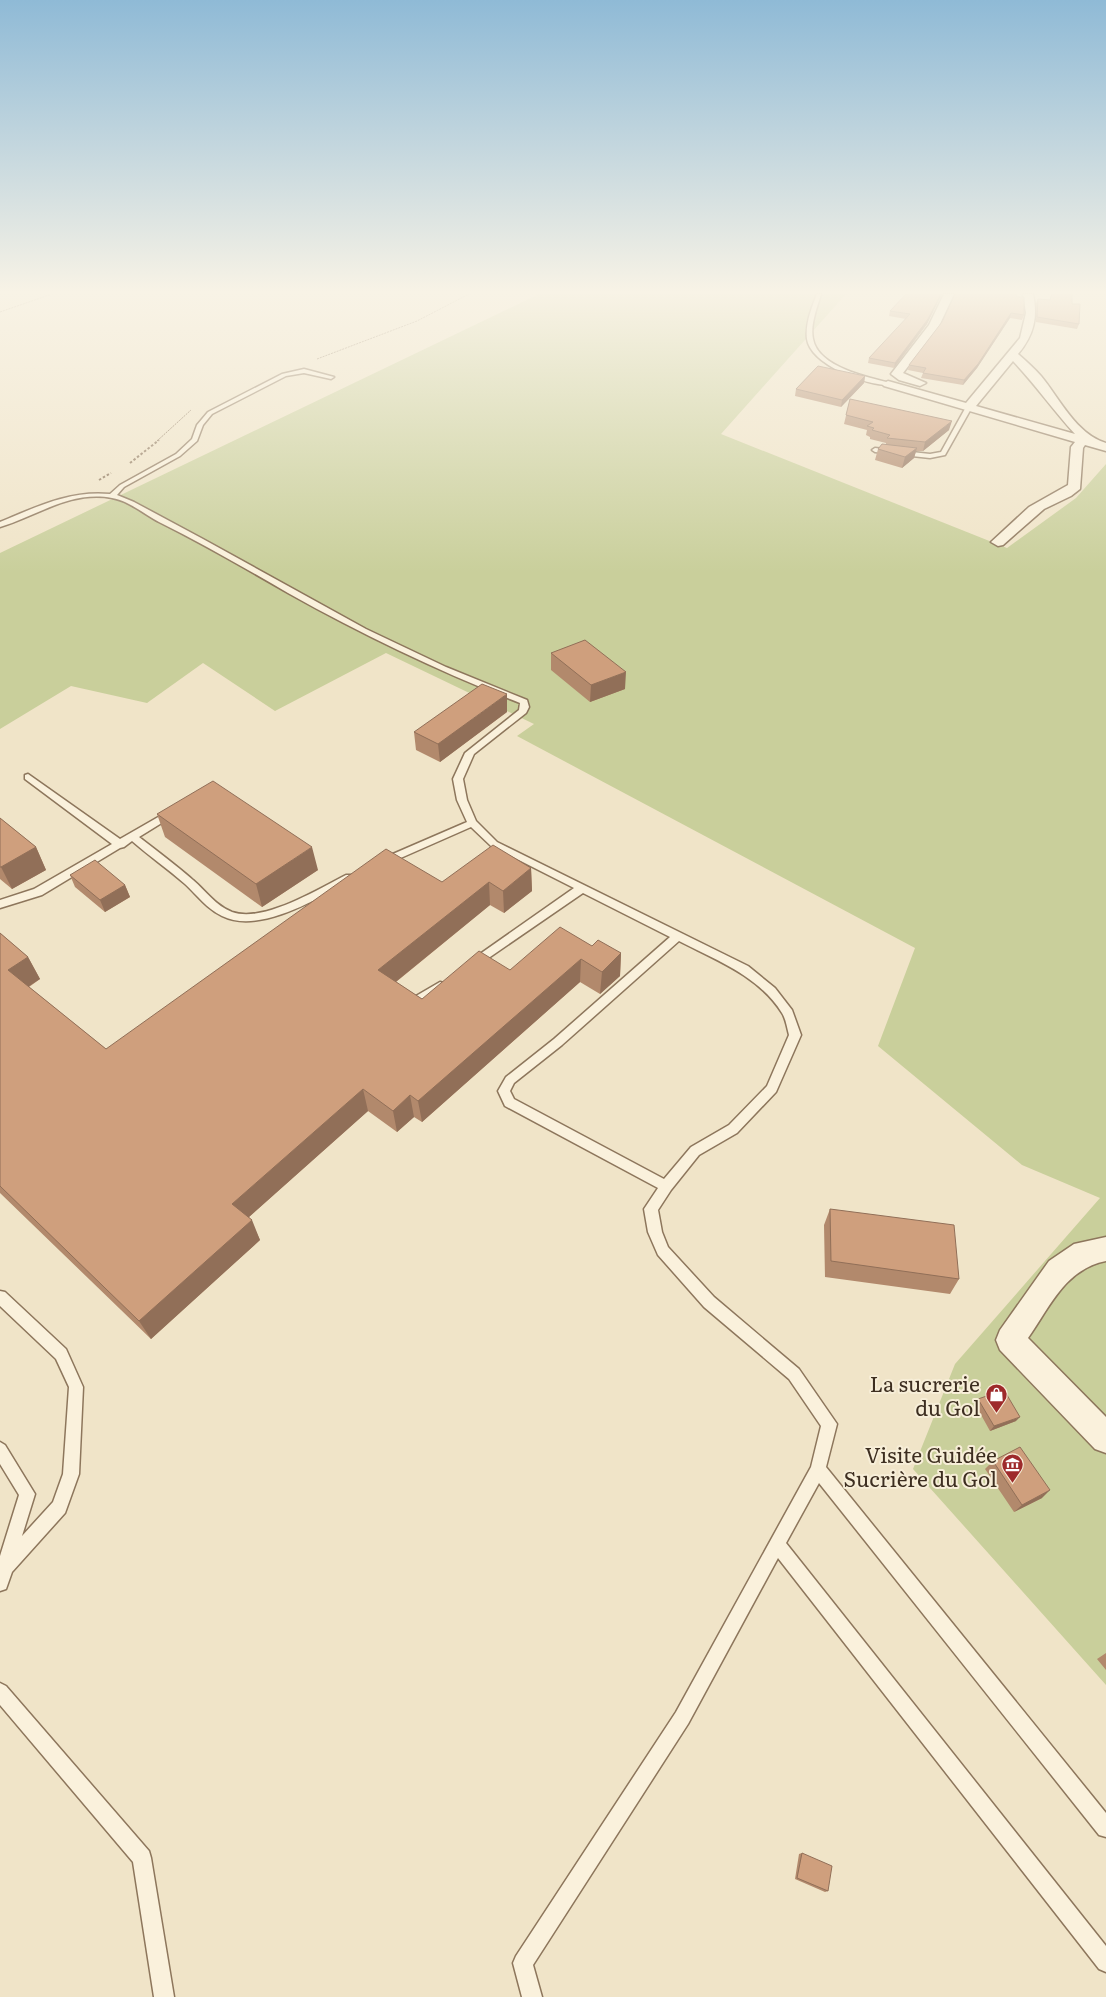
<svg xmlns="http://www.w3.org/2000/svg" width="1106" height="1997" font-family="Literata,serif">
<rect width="100%" height="100%" fill="#f0e4c8"/>
<path fill="#c9cf9b" d="M539 294H846L721 434 1007 548 1076 498 1106 464V1685L913 1469 955 1364 1100 1198 1022 1165 878 1046 915 948 517 736 534 724 386 653 275 711 203 663 147 703 71 686 0 729V553Z"/>
<g fill="none" stroke-linecap="round" stroke-linejoin="round">
<defs>
<path id="lane" d="M817 294H821C817 308 810 325 813 339 818 367 867 377 890 383V385C867 386 811 365 807 339 805 324 812 307 817 294Z
M304 369 334 377 331 379 304 373 286 376 212 414 203 425 197 441 180 456 124 487 117 495 134 502 203 539 366 629 446 667 527 700 529 707 526 713 474 754 463 779 467 800 476 821 497 842 748 966 775 988 792 1010 801 1035 776 1092 737 1133 699 1155 671 1190 658 1210 662 1232 668 1247 714 1297 799 1369 837 1424 826 1467 1106 1813V1837L1099 1835 819 1483 786 1543 1106 1946V1972L1099 1969 778 1558 688 1724 533 1965 542 1997H522L513 1963 516 1956 676 1712 811 1467 821 1426 789 1379 704 1307 658 1255 648 1232 644 1209 658 1188 505 1106 498 1091 506 1077 554 1039 670 937 583 893 474 968 469 964 470 961 574 888 491 846 471 827 387 864 383 865 378 862 379 860 467 822 457 800 453 779 465 753 519 710 520 703C440 672 363 635 288 593 245 568 203 544 159 522 144 514 129 501 112 498 71 490 37 516 0 527V522C36 507 70 490 110 494L120 485 176 454 192 439 197 425 208 412 282 374ZM679 941C716 960 759 976 782 1013 786 1019 787 1028 789 1035L767 1086 729 1125 691 1147 664 1179 514 1099 510 1091 514 1083 562 1045Z
M969 405 972 407 945 455 930 458 875 452 872 450 875 448 930 454 941 452 966 407Z
M28 774 120 839 167 812H173L175 814 173 816 139 837C157 851 176 865 193 880 205 890 216 906 232 912 264 923 318 889 346 875H354L355 877 354 879C320 897 260 935 222 916 207 909 197 895 185 884 168 869 149 856 132 841L124 847 120 848 42 895 0 908V900L34 889 112 844 25 779V775Z
M440 982 444 983 446 986 444 989 424 1002H416L414 999 416 996Z
M0 1291 5 1292 66 1349 83 1387 79 1474 65 1513 12 1572 6 1589 0 1591V1556L19 1495 0 1464V1442L5 1445 35 1494 22 1536 53 1502 63 1474 69 1387 56 1359 0 1306Z
M0 1683 6 1686 149 1851 151 1858 174 1997H154L133 1862 0 1705Z"/>
<path id="street" d="M944 294H954L939 326 903 373 926 383 920 386 899 380 891 374 929 325Z
M1023 294H1033C1038 317 1034 335 1018 354 1026 361 1034 368 1041 376 1060 399 1076 434 1106 443V451L1085 445 1083 448 1080 489 1071 496 1044 509 1003 545 998 546 991 542 1029 507 1068 485 1071 447 1075 442 884 386 882 384 888 381 966 403 1020 338 1026 313ZM1013 361C1035 384 1053 410 1075 434L976 406Z
M1106 1237V1261C1065 1269 1050 1307 1028 1338L1106 1417V1453L1095 1449 1000 1350 996 1340 1000 1330 1049 1261 1074 1244Z"/>
</defs>
<use href="#lane" stroke="#8d765c" stroke-width="3"/>
<use href="#street" stroke="#8d765c" stroke-width="3"/>
<path stroke="#8d765c" stroke-width="1" stroke-dasharray="2 1" stroke-linecap="butt" d="M0 312 52 294
M317 359 417 321 469 294
M157 441 191 410"/>
<path stroke="#8d765c" stroke-width="2" stroke-dasharray="2.5 2" stroke-linecap="butt" d="M130 463 159 440
M99 480 111 473"/>
<use href="#lane" fill="#faf1dc" fill-rule="evenodd"/>
<use href="#street" fill="#faf1dc" fill-rule="evenodd"/>
</g>
<path fill="#b2896c" d="M906 294H942L927 324 894 368 868 363 869 358 906 319 889 316 890 311Z
M955 294 1024 315 1022 320 1010 318 977 368 963 385 921 378 923 373 908 370 909 365 942 322Z
M1051 294H1072V304L1079 324 1077 329 1036 322V303L1038 299 1050 300Z
M865 376 864 383 841 407 795 396 796 389Z
M850 399 949 430 923 451H916L914 458 902 468 875 460 878 449 886 444V443L870 439V437L866 435 867 430 844 424Z
M551 653 625 689 590 702 551 670Z
M507 712 440 762 416 750 414 732Z
M157 814 318 870 262 907 165 837Z
M0 818 36 847 46 870 12 889 0 879Z
M531 868 532 891 504 913 490 905 396 982 422 999 510 970 592 946 621 953 620 976 600 994 580 982 422 1122 414 1117 397 1132 368 1111 249 1217 260 1240 151 1339 0 1193V933L28 957 40 979 29 987 106 1049 442 882Z
M70 875 125 885 130 897 105 912 75 887Z
M830 1209 959 1279 950 1294 825 1277 824 1225Z
M978 1399 1016 1421 990 1431 975 1404Z
M993 1461 1042 1498 1014 1512 985 1469Z
M1106 1653V1670L1097 1659Z
M802 1853 828 1891 825 1892 795 1879 799 1854Z"/>
<path fill="#916f58" d="M941 294H942L927 324 894 368 895 363Z
M1011 313 1010 318 977 368 963 385 964 380Z
M865 376 864 383 841 407 842 400Z
M952 421 949 430 923 451 925 442Z
M917 448 914 458 902 468 905 457Z
M626 672 625 689 590 702 591 685Z
M507 694V712L440 762 438 744Z
M36 847 46 870 12 889 1 867Z
M312 847 318 870 262 907 256 884Z
M531 868 532 891 504 913 503 891Z
M489 882 490 905 382 993 378 970Z
M125 885 130 897 105 912 100 900Z
M621 953 620 976 600 994 602 972Z
M28 957 40 979 20 992 8 970Z
M581 959 580 982 422 1122 418 1101Z
M363 1089 368 1111 241 1224 232 1204Z
M410 1095 414 1117 397 1132 393 1111Z
M252 1220 260 1240 151 1339 139 1321Z
M1020 1417 1016 1421 990 1431 994 1426Z
M1050 1490 1042 1498 1014 1512 1022 1505Z"/>
<path fill="#cf9f7d" stroke="#916f58" d="M906 294H941L928 319 895 363 869 358 910 314 890 311Z
M955 294H1016L1017 297H1024V315L1011 313 978 364 964 380 923 373 926 368 909 365 942 322Z
M1052 294H1072V304H1080L1079 324 1037 317 1038 299 1050 300Z
M818 366 865 376 842 400 796 389Z
M850 399 952 421 925 442 887 438 890 435 872 430 874 428 867 426 873 422 846 415Z
M882 444 917 448 905 457 878 449Z
M585 640 626 672 591 685 551 653Z
M482 684 507 694 438 744 414 732Z
M213 781 312 847 256 884 157 814Z
M0 818 36 847 1 867H0Z
M493 845 531 868 503 891 489 882 378 970 422 999 479 951 510 970 560 927 592 946 598 940 621 953 602 972 581 959 418 1101 410 1095 393 1111 363 1089 232 1204 252 1220 139 1321 0 1186V933L28 957 8 970 106 1049 386 849 442 882Z
M95 860 125 885 100 900 70 875Z
M830 1209 954 1225 959 1279 831 1261Z
M1004 1390 1020 1417 994 1426 978 1399Z
M1020 1447 1050 1490 1022 1505 993 1461Z
M802 1853 832 1866 828 1891 797 1878Z"/>
<linearGradient id="sky" x2="0" y2="1"><stop stop-color="#8fbad6"/><stop offset="0.51" stop-color="#f8f3e6"/><stop offset="1" stop-color="#f8f3e6" stop-opacity="0"/></linearGradient>
<rect width="1106" height="573" fill="url(#sky)"/>
<defs>
<symbol id="shop-pin" viewBox="-11 -11 22 30"><path d="M0 17L-7.5 6A9.5 9.5 0 1 1 7.5 6Z" fill="#9e2a2b" stroke="#f7eed8"/><path d="M-5-2.5h2.3a2.7 3.5 0 0 1 5.4 0H5L5.5 6h-11ZM-1.5-2.5h3a1.5 2.3 0 0 0-3 0Z" fill="#fff"/></symbol>
<symbol id="museum-pin" viewBox="-11 -11 22 30"><path d="M0 17L-7.5 6A9.5 9.5 0 1 1 7.5 6Z" fill="#9e2a2b" stroke="#f7eed8"/><path d="M0-6L6-3V-2H-6V-3ZM-5-1h2V3h-2ZM-1-1h2V3h-2ZM3-1h2V3H3ZM-6 4H6V6H-6Z" fill="#fff"/></symbol>
</defs>
<g fill-rule="evenodd">
<use href="#shop-pin" x="984" y="1382" width="25" height="34"/>
<use href="#museum-pin" x="1000" y="1452" width="25" height="34"/>
</g>
<g text-anchor="middle" dominant-baseline="central" stroke-width="4" stroke-linejoin="round" paint-order="stroke">
<g font-size="21" fill="#3d2e20" stroke="#f7eed8" text-anchor="end">
<text x="980" y="1382">La sucrerie<tspan x="980" dy="24">du Gol</tspan></text>
<text x="997" y="1453">Visite Guidée<tspan x="997" dy="24">Sucrière du Gol</tspan></text>
</g>
</g>
</svg>
